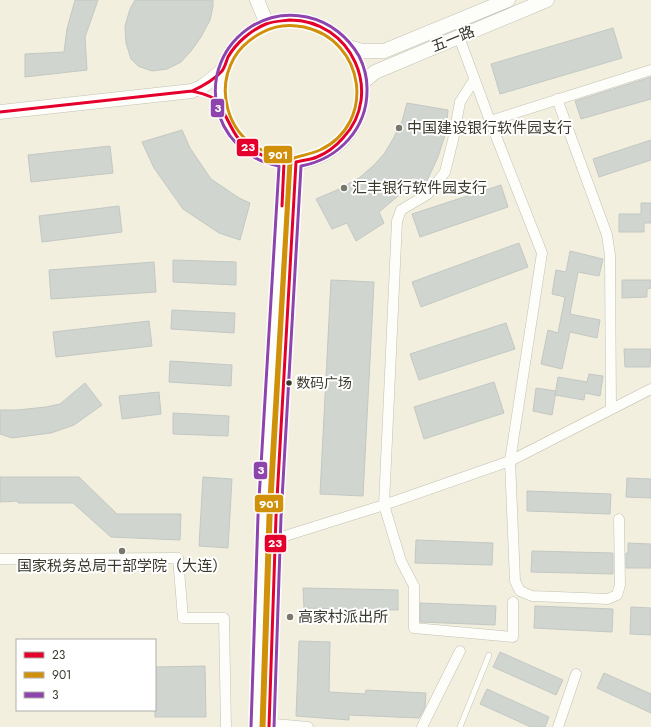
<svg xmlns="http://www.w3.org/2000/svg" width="651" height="727" font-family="Jost,'Noto Sans SC',sans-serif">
<rect width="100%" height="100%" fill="#f2efde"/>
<path fill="#d0d5d0" stroke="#c3c8c4" d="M75 0H98L85 37 87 70 25 77V54L64 52 67 29Z
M135 0H213V6L210 20 201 37 191 51 181 62 167 69 152 71 138 66 131 59 126 43 125 26 130 9Z
M613 28 622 58 500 94 491 64Z
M651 77V99L581 119 575 101Z
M407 103 448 110 446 132 438 157 425 185 413 177 398 196 379 212 384 223 356 241 347 223 332 229 316 199 337 190 359 178 374 165 384 154 393 139 402 121Z
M182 130 190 148 211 179 239 198 250 203 240 240 219 233 183 209 154 168 142 142Z
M651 140V160L599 177 593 159Z
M110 146 113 173 31 182 28 155Z
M501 185 508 207 420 237 412 214Z
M641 203H651V223H644V232H619V214H641Z
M119 206 122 232 42 242 39 216Z
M519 243 528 267 421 307 412 282Z
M570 251 603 259 599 276 578 272 570 314 600 320 597 338 570 332 562 369 541 364 548 330 558 333 565 297 552 294 556 270 566 272Z
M173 260 236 262V285L173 282Z
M154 262 156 292 51 299 49 270Z
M331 280 374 282 363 496 320 494Z
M622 280H651V288L647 289V297L622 298Z
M172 310 235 313 234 333 171 329Z
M149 321 152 346 56 357 53 332Z
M506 323 515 349 419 380 410 354Z
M624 349H651L650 367H625Z
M170 361 232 365 231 386 169 382Z
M589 374 603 376 600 396 585 393 584 400 555 395 558 377 587 382Z
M494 382 504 413 424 439 414 407Z
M85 383 102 405 74 425 51 433 12 438 0 434V410H17L46 407 60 404Z
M536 388 556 391 552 415 533 411Z
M159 392 161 414 122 419 119 396Z
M173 413 229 416 228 436 173 434Z
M0 477H79L117 514H181L180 540 111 537 73 503H18V501L0 502Z
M203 477 232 479 228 548 199 546Z
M627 478 651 479V498L626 497Z
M527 491 611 494 610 514 527 511Z
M416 540 493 543 492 565 415 563Z
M628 543 651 544V568H626V553H628Z
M532 551 613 553V574L531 572Z
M303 588 398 590V610L304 608Z
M420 603 496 606 495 625 420 622Z
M535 606 613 609 612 632 534 628Z
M631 607 651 608V635L630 634Z
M299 641 330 642 329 692 365 694 366 690 426 693 425 707 419 718 349 715V720L296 716Z
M500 652 563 680 556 695 493 667Z
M205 666 206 717H155V667Z
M604 673 651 694V713L597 688Z
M487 689 549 717 545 727H531L480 704Z"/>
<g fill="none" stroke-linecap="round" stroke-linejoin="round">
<defs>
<path id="service" d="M460 727 489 655"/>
<path id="minor" d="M459 37 490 121 542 253 510 461 515 581 520 591 532 596 608 599 617 595 620 585 619 519
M474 80 460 102 453 140 445 172 428 194 401 210 397 221 384 505 401 561 414 586V628L513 637V602
M557 99 607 235 610 255 611 409
M490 121 651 70
M269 541 384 505 510 461 651 389
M0 559 178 558 183 618H224L226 727
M264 723 308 727
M422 727 460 651
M558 727 576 674"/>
<path id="secondary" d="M257 0 267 24
M220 91a71 71 0 1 1 142 0a71 71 0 1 1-142 0Z
M348 47 363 51H384L508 0
M362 83 375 72 547 0
M0 112 192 91 203 86 223 70
M256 727 263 516 284 162
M269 727 276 517 296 162"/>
</defs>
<use href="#service" stroke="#c3c0b3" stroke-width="6"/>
<use href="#minor" stroke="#c3c0b3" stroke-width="11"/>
<use href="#secondary" stroke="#c3c0b3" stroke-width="15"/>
<use href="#service" stroke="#fdfdfa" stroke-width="5"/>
<use href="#minor" stroke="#fdfdfa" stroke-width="10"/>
<use href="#secondary" stroke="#fdfdfa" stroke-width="14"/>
<defs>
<path id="bus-1" d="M192 91C199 93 206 94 213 98 223 105 229 127 238 138 250 152 266 158 284 162L282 206
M0 112 192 91C203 86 214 80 222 71 225 67 226 62 228 57 236 43 251 30 266 24 274 21 282 21 290 20 351 20 385 93 343 138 336 146 327 153 317 157 310 160 303 160 296 162L276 517 269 727"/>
<path id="bus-2" d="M261 727 268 516 289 162 286 157C277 154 268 154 260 149 227 132 216 90 234 58 241 46 251 38 263 32 276 25 290 24 304 27 365 40 377 123 320 150 311 154 303 155 294 158L291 161 271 517 264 727"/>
<path id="bus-3" d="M251 727 258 516 279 166C209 153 192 64 252 26 269 16 288 13 307 17 330 22 348 37 359 56 364 66 367 77 367 88 368 128 339 159 301 166L281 517 274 727"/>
</defs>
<use href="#bus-1" stroke="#fff" stroke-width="6"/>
<use href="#bus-2" stroke="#fff" stroke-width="6"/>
<use href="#bus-3" stroke="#fff" stroke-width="6"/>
<use href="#bus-1" stroke="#e4002b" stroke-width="3"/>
<use href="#bus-2" stroke="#d19009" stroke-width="3"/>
<use href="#bus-3" stroke="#8e44ad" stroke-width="3"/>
</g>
<g fill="#7a786a" stroke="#fff" stroke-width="1.5">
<circle cx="399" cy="128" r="4"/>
<circle cx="344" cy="188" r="4"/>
<circle cx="122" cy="551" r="4"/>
<circle cx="290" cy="617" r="4"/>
</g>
<circle fill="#3a382b" stroke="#fff" stroke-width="1.5" cx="289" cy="383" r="3.5"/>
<g text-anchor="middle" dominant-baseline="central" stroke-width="4" stroke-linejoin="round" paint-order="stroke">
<g font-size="14" fill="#3a382b" stroke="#fff" text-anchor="start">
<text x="296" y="383">数码广场</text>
</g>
<g font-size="15" fill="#3a382b" stroke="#fff">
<text transform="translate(453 39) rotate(-22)">五一路</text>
</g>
<g font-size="15" fill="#3a382b" stroke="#fff" text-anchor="start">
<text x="407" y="128">中国建设银行软件园支行</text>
<text x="352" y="188">汇丰银行软件园支行</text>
<text x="122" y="566" text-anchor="middle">国家税务总局干部学院（大连）</text>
<text x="298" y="617">高家村派出所</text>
</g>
</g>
<g stroke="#fff" stroke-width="1.5">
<rect x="210" y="98" width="15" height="20" rx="4" fill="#8e44ad"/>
<rect x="236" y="138" width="23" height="19" rx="4" fill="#e4002b"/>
<rect x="263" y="145" width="30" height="19" rx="4" fill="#d19009"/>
<rect x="253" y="461" width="15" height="19" rx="4" fill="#8e44ad"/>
<rect x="254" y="494" width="30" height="19" rx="4" fill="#d19009"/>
<rect x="264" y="534" width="23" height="19" rx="4" fill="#e4002b"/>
</g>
<g font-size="11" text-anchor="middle" font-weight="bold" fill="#fff">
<text x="218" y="112">3</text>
<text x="248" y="151">23</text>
<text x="278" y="159">901</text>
<text x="261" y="474">3</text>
<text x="269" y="508">901</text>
<text x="275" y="547">23</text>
</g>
<rect x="16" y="639" width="140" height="72" fill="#ffffff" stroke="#b0afaa"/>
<rect x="24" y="652" width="20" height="6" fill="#e4002b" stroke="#b0afaa"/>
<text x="52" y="659" font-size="12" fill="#3a382b">23</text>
<rect x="24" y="672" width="20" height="6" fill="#d19009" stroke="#b0afaa"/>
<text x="52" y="679" font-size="12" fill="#3a382b">901</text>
<rect x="24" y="692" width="20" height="6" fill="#8e44ad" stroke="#b0afaa"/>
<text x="52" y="699" font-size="12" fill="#3a382b">3</text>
</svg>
